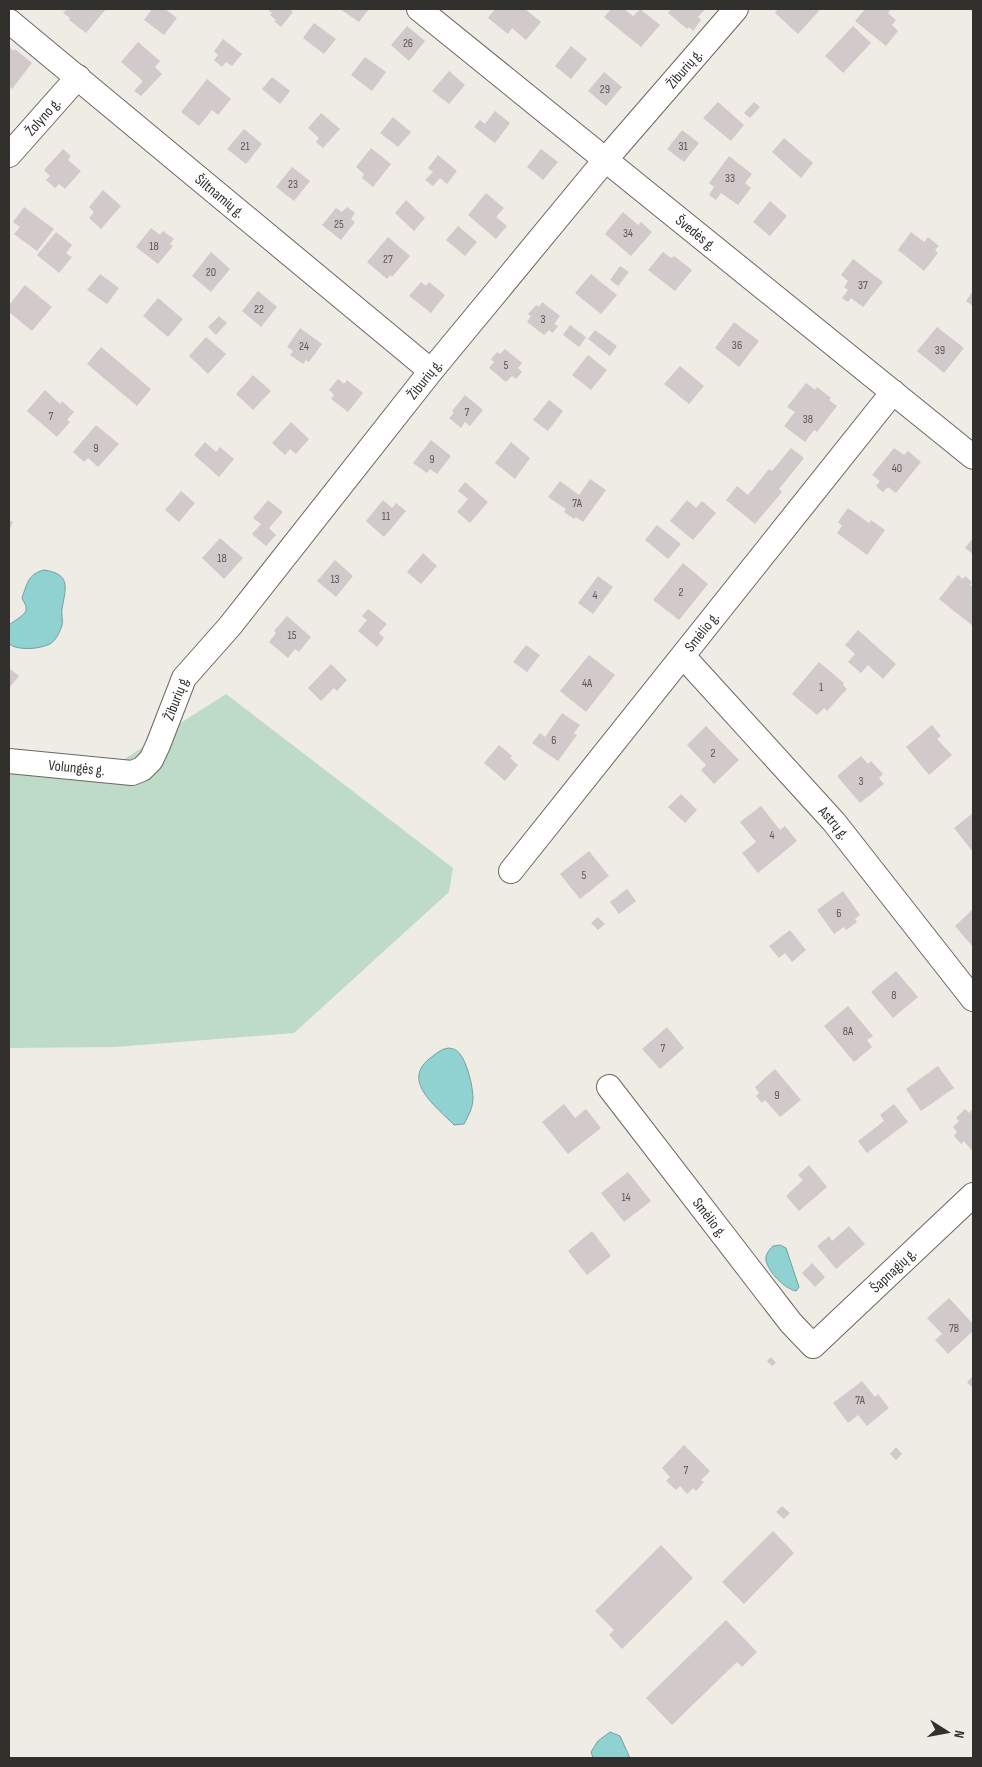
<svg xmlns="http://www.w3.org/2000/svg" width="982" height="1767" font-family="'Sofia Sans Condensed',sans-serif">
<rect width="100%" height="100%" fill="#eeece4"/>
<path fill="#bddbc6" d="M226 694 453 868 449 892 294 1033 115 1047 9 1048V749L123 760Z"/>
<path fill="#8fd2d1" stroke="#73a1a0" d="M44 570C71 574 66 587 62 609 61 616 64 622 61 628 59 634 55 641 50 644 40 649 18 651 9 644V625C15 620 21 618 26 611V606L22 598C27 584 28 574 44 570Z
M449 1048C453 1049 456 1049 459 1053 467 1061 473 1087 473 1098 473 1107 469 1115 464 1124L454 1125C438 1108 401 1082 429 1059 436 1054 440 1049 449 1048Z
M780 1245 786 1248 799 1287 796 1291C785 1289 768 1272 766 1260 765 1255 769 1250 773 1246Z
M610 1732 620 1736 630 1758H593L591 1752 598 1741Z"/>
<path fill="#d2c9cb" d="M67 9H106L86 33 69 20 70 18 63 13Z
M152 9H165L177 18 164 35 144 20Z
M267 9H289L293 12 281 27 274 21 276 20 270 15 272 13Z
M340 9H369L359 22Z
M495 9H525L541 22 526 40 512 28 508 34 488 18Z
M611 9H624L633 16 640 9 660 25 641 47 604 17Z
M671 9H705L698 17 701 20 693 31 689 27 687 29 668 13Z
M778 9H817L819 11 798 34 775 13Z
M865 9H891L888 13 896 20 892 25 898 31 886 46 855 21Z
M314 23 336 39 324 54 303 38Z
M407 26 425 41 409 61 391 45Z
M853 26 871 43 843 73 825 56Z
M223 39 242 54 232 66 226 62 222 67 214 60 218 55 214 51Z
M138 42 160 61 155 67 162 74 141 96 134 91 143 81 121 62Z
M571 46 587 59 571 79 555 66Z
M9 47 14 51 15 49 32 63 12 89 9 86Z
M365 57 386 72 372 91 351 75Z
M449 71 465 85 449 104 432 91Z
M604 72 622 87 606 106 588 91Z
M272 77 290 91 280 104 262 89Z
M207 79 231 99 218 115 212 110 199 126 181 112Z
M718 102 744 125 731 141 703 118Z
M754 102 760 107 750 118 744 113Z
M495 111 510 123 495 143 474 127 480 120 485 124Z
M321 113 340 129 323 148 316 142 319 138 308 128Z
M393 117 411 132 398 147 380 133Z
M244 129 262 144 246 164 227 149Z
M682 130 699 143 684 162 667 149Z
M784 138 813 163 801 178 772 152Z
M371 148 391 164 373 187 362 178 364 174 356 167Z
M63 149 71 156 68 160 81 171 65 189 59 184 55 188 46 180 50 176 44 170Z
M541 149 558 162 543 180 527 167Z
M438 155 457 171 447 184 440 178 433 186 425 180 433 172 428 168Z
M729 156 752 174 745 183 751 188 738 205 721 193 716 200 709 195 714 187 709 183Z
M292 167 310 181 294 201 276 187Z
M103 190 121 206 101 229 89 218 94 212 89 207Z
M486 193 504 208 496 217 507 226 496 239 468 215Z
M406 200 425 218 414 231 395 213Z
M770 201 787 216 770 236 753 222Z
M24 207 54 229 37 251 14 234 20 227 13 222Z
M347 207 355 213 351 219 355 222 341 240 322 225 336 208 342 212Z
M623 212 638 225 641 222 652 232 631 256 605 234Z
M458 226 477 242 465 256 446 240Z
M151 228 160 235 163 231 174 239 170 244 173 246 158 264 136 247Z
M56 232 72 245 66 253 72 257 59 273 37 255Z
M911 232 924 242 928 237 939 246 935 250 938 253 924 271 898 250Z
M388 237 410 256 392 277 390 275 387 279 367 262Z
M211 252 230 269 211 292 192 276Z
M663 252 671 258 674 256 692 270 675 291 648 270Z
M853 259 883 282 863 307 851 298 848 302 842 298 848 290 844 287 848 281 841 275Z
M620 266 629 272 618 286 610 280Z
M100 274 119 288 107 304 87 290Z
M591 274 617 295 601 314 575 293Z
M421 282 426 286 429 282 445 295 431 313 409 296Z
M25 285 52 307 32 331 9 312V305Z
M258 291 277 307 261 327 242 311Z
M973 291V306L966 301Z
M158 298 183 319 168 337 143 316Z
M542 302 560 316 554 324 558 326 553 333 549 330 544 335 527 322 531 316 528 314 536 305 539 307Z
M219 316 227 323 216 335 208 327Z
M734 322 759 341 739 367 715 348Z
M570 325 586 337 579 347 563 335Z
M937 327 964 348 944 373 917 351Z
M300 328 322 344 309 362 306 360 303 364 290 355 293 351 287 347Z
M595 330 617 346 610 356 588 339Z
M206 337 226 354 208 374 189 356Z
M101 347 151 389 137 406 87 364Z
M505 349 522 363 518 368 522 372 516 379 512 376 506 382 489 368 494 362 491 359 497 352 500 354Z
M588 355 607 370 591 390 572 375Z
M680 366 704 386 689 404 664 384Z
M253 375 271 391 253 410 236 394Z
M338 379 344 384 347 380 363 393 348 412 331 399 334 395 329 390Z
M806 383 815 390 817 387 831 398 829 400 837 406 817 432 814 430 805 442 784 426 795 412 787 407Z
M45 390 60 404 62 401 74 412 67 420 70 422 57 437 27 411Z
M465 395 483 410 470 426 465 422 461 428 449 418 454 413 452 411Z
M549 400 563 411 548 431 533 420Z
M291 422 309 439 296 454 290 449 285 455 272 443Z
M96 425 119 444 98 467 88 458 84 462 73 452Z
M431 440 451 456 437 474 430 469 427 473 413 463Z
M205 442 216 452 220 447 234 459 219 477 194 455Z
M511 442 530 458 515 479 495 463Z
M791 448 804 458 779 489 782 492 755 524 726 500 737 486 748 495 769 469 772 471Z
M894 448 904 455 908 451 921 462 896 493 888 487 883 492 876 486 880 481 872 475Z
M590 479 606 490 583 522 576 517 574 519 564 512 566 509 548 497 560 481 579 495Z
M465 482 488 502 470 523 457 512 468 499 458 491Z
M181 491 195 503 179 522 165 510Z
M268 500 283 512 269 528 276 535 266 546 252 534 261 524 253 518Z
M383 500 392 508 396 503 406 511 384 537 366 521Z
M687 500 696 508 702 501 716 513 693 540 670 521Z
M848 508 869 523 871 520 885 530 867 555 837 533 842 526 838 522Z
M9 520 13 522 9 530Z
M657 525 681 544 668 559 645 540Z
M220 538 243 558 224 579 202 558Z
M973 538V554L965 548Z
M423 553 437 566 421 584 407 572Z
M335 560 353 576 336 597 317 581Z
M683 563 708 584 679 620 653 600Z
M958 575 963 579 965 576 972 582 970 585 973 587V626L939 599Z
M598 576 613 587 593 614 578 603Z
M368 609 387 624 379 633 384 638 377 647 358 631 367 620 362 616Z
M287 616 311 637 299 652 295 649 288 658 269 642 276 633 274 631Z
M858 630 896 664 883 679 868 665 861 673 848 662 855 654 845 645Z
M526 645 540 655 527 672 513 662Z
M589 655 615 675 586 712 560 691Z
M819 662 844 683 843 685 847 689 827 711 824 708 817 715 792 694Z
M331 664 347 680 337 691 334 688 321 701 308 688Z
M9 668 19 676 9 688Z
M562 713 580 725 574 733 577 735 558 761 532 743 540 733 545 737Z
M932 725 941 736 937 739 952 755 929 775 906 747Z
M706 726 739 760 714 784 701 770 706 765 687 745Z
M499 745 512 756 510 758 518 765 505 781 484 763Z
M861 756 868 764 871 761 883 774 879 778 884 784 860 803 837 776Z
M681 794 697 810 685 823 668 807Z
M761 806 780 830 785 826 797 841 758 873 742 853 756 842 740 822Z
M973 813V852L954 828Z
M589 851 609 876 580 899 560 874Z
M627 889 636 901 619 914 610 902Z
M843 891 860 915 855 919 857 922 846 930 844 927 834 934 817 910Z
M973 909V947L955 926Z
M598 917 605 924 598 930 591 923Z
M790 930 806 950 792 962 785 953 779 958 769 946Z
M896 971 918 997 893 1018 871 992Z
M848 1006 873 1036 867 1040 872 1047 854 1062 824 1026Z
M667 1027 684 1048 660 1069 642 1049Z
M938 1066 954 1088 921 1111 906 1089Z
M775 1069 801 1100 780 1117 765 1100 762 1103 756 1096 759 1093 755 1087Z
M564 1104 575 1118 586 1109 601 1128 568 1154 542 1122Z
M894 1104 908 1122 867 1153 858 1141 884 1121 880 1115Z
M965 1109 969 1113 973 1109V1152L964 1141 961 1144 954 1136 957 1132 953 1127 959 1121 956 1118Z
M809 1165 827 1187 799 1211 786 1196 803 1180 798 1175Z
M628 1172 651 1201 624 1222 601 1193Z
M849 1226 865 1244 836 1269 817 1246 829 1236 832 1241Z
M592 1231 611 1256 587 1275 568 1251Z
M812 1263 825 1277 815 1287 802 1273Z
M949 1298 973 1324V1331L948 1354 935 1340 942 1334 927 1318Z
M771 1357 776 1363 772 1366 767 1361Z
M973 1376V1388L967 1382Z
M862 1381 875 1397 878 1394 889 1408 867 1426 858 1415 848 1423 833 1403Z
M684 1445 710 1471 701 1480 704 1482 696 1491 693 1488 687 1494 680 1486 676 1490 666 1481 670 1477 662 1468Z
M896 1447 902 1454 896 1460 890 1454Z
M782 1506 790 1513 784 1519 776 1512Z
M773 1531 794 1553 744 1604 722 1582Z
M661 1545 693 1578 622 1649 609 1635 614 1630 595 1611Z
M726 1620 757 1652 742 1667 737 1662 672 1725 646 1698Z"/>
<g fill="none" stroke-linecap="round" stroke-linejoin="round">
<defs>
<g id="minor">
<path id="s1" d="M419 9 973 457"/>
<path id="s2" d="M9 21 431 371"/>
<path id="s3" d="M9 155 78 77"/>
<path id="s4" d="M683 656 834 822 973 999"/>
<path id="s5" d="M9 761 132 773 142 769 151 760 158 745 184 678 230 626 431 371 606 159 736 9"/>
<path id="s6" d="M511 871 893 392"/>
<path id="s7" d="M609 1087 791 1323 813 1346 973 1195"/>
</g>
</defs>
<use href="#minor" stroke="#6a6861" stroke-width="26"/>
<use href="#minor" stroke="#fff" stroke-width="24"/>
</g>
<g text-anchor="middle" dominant-baseline="central" stroke-width="4" stroke-linejoin="round" paint-order="stroke">
<g font-size="12" fill="#595654">
<text x="408" y="43">26</text>
<text x="605" y="89">29</text>
<text x="245" y="146">21</text>
<text x="683" y="146">31</text>
<text x="730" y="178">33</text>
<text x="293" y="184">23</text>
<text x="339" y="224">25</text>
<text x="628" y="233">34</text>
<text x="154" y="246">18</text>
<text x="388" y="259">27</text>
<text x="211" y="272">20</text>
<text x="863" y="285">37</text>
<text x="259" y="309">22</text>
<text x="543" y="319">3</text>
<text x="737" y="345">36</text>
<text x="304" y="346">24</text>
<text x="940" y="350">39</text>
<text x="506" y="365">5</text>
<text x="467" y="412">7</text>
<text x="51" y="416">7</text>
<text x="808" y="419">38</text>
<text x="96" y="448">9</text>
<text x="432" y="459">9</text>
<text x="897" y="468">40</text>
<text x="577" y="503">7A</text>
<text x="386" y="516">11</text>
<text x="222" y="558">18</text>
<text x="335" y="579">13</text>
<text x="681" y="592">2</text>
<text x="595" y="595">4</text>
<text x="292" y="635">15</text>
<text x="587" y="683">4A</text>
<text x="821" y="687">1</text>
<text x="554" y="740">6</text>
<text x="713" y="753">2</text>
<text x="861" y="781">3</text>
<text x="772" y="835">4</text>
<text x="584" y="875">5</text>
<text x="839" y="913">6</text>
<text x="894" y="995">8</text>
<text x="848" y="1031">8A</text>
<text x="663" y="1048">7</text>
<text x="777" y="1095">9</text>
<text x="626" y="1197">14</text>
<text x="954" y="1328">7B</text>
<text x="860" y="1400">7A</text>
<text x="686" y="1470">7</text>
</g>
<g font-size="15" fill="#31302d" stroke="#eeece4">
<text stroke="none"><textPath href="#s5" startOffset="1024">Žiburių g.</textPath></text>
<text stroke="none"><textPath href="#s3" startOffset="51">Žolyno g.</textPath></text>
<text stroke="none"><textPath href="#s2" startOffset="274">Šiltnamių g.</textPath></text>
<text stroke="none"><textPath href="#s1" startOffset="356">Švedės g.</textPath></text>
<text stroke="none"><textPath href="#s5" startOffset="619">Žiburių g.</textPath></text>
<text stroke="none"><textPath href="#s6" startOffset="306">Smėlio g.</textPath></text>
<text stroke="none"><textPath href="#s5" startOffset="214">Žiburių g.</textPath></text>
<text stroke="none"><textPath href="#s5" startOffset="68">Volungės g.</textPath></text>
<text stroke="none"><textPath href="#s4" startOffset="225">Astrų g.</textPath></text>
<text stroke="none"><textPath href="#s7" startOffset="165">Smėlio g.</textPath></text>
<text stroke="none"><textPath href="#s7" startOffset="440">Šapnagių g.</textPath></text>
</g>
</g>
<rect width="982" height="1767" fill="none" stroke="#31302d" stroke-width="20"/>
<g transform="translate(947 1732) rotate(101)" stroke="#eeece4" stroke-width="4" paint-order="stroke">
<path d="M0-4L9 19L0 12L-9 19Z" fill="#31302d"/>
<text y="-8" font-size="14" font-weight="bold" text-anchor="middle" fill="#31302d">N</text>
</g>
</svg>
